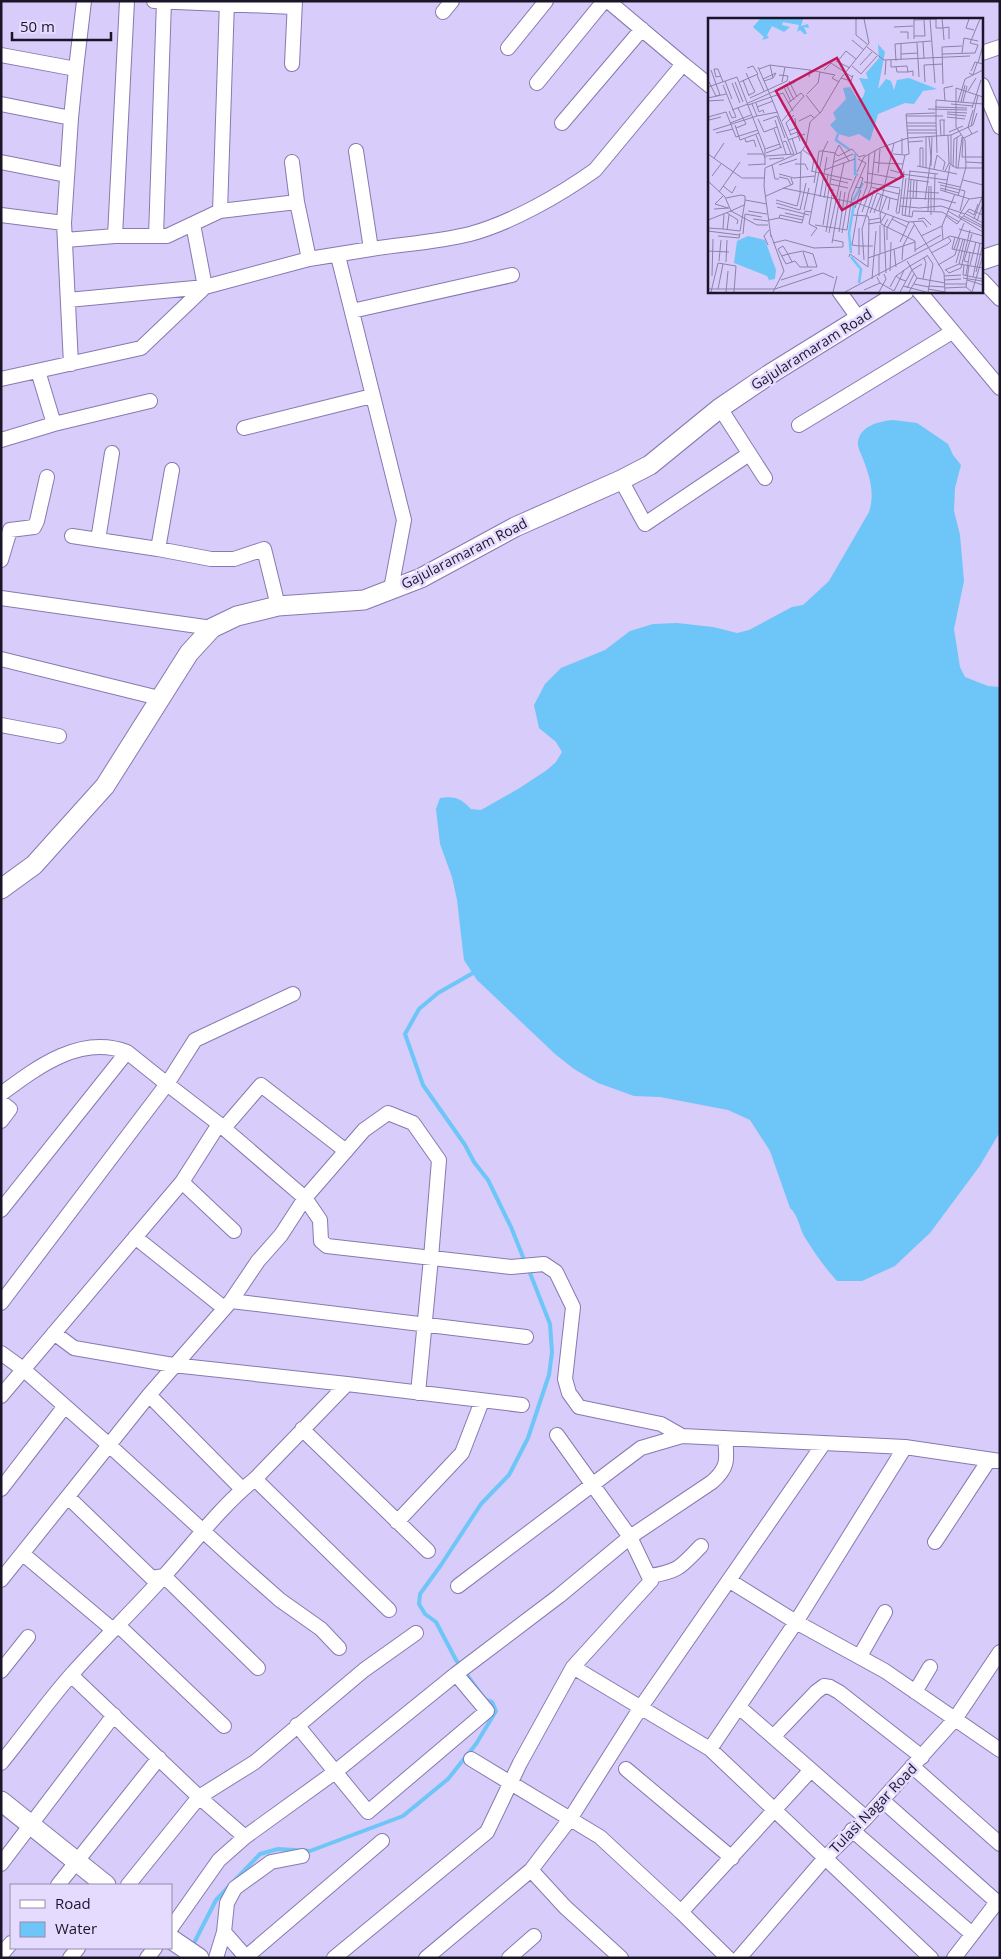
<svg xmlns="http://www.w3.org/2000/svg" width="1001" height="1959" font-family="'Open Sans',sans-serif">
<rect width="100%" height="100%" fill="#d8ccfb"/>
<path fill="#6ec5f8" d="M893 420 917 423 948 444 953 455 961 465 955 488 954 511 960 535 964 581 954 629 960 667 965 677 988 686 1000 687V1132L979 1167 930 1233 915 1247 895 1266 862 1281H837C824 1267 814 1252 804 1236 799 1226 798 1215 790 1208L770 1151 750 1120 728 1110 660 1097 634 1096 598 1083 574 1069 555 1054 477 980 464 960 457 900 452 877 440 844 436 809 440 798C455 796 460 798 471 809L481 810 518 789 547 770 556 762 562 752 556 742 539 728 534 705 545 684 561 668 605 650 630 631 653 624 677 623 713 627 737 633 749 630 792 607 803 605 829 581 869 512C875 494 870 477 863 459 862 455 858 449 858 444 858 426 880 421 893 420Z"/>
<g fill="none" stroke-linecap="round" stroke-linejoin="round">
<path stroke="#6ec5f8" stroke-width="4" d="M473 973 438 993 419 1009 405 1034 423 1085 465 1145 474 1162 488 1180 511 1227 525 1262
M194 1943 216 1900 260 1854 278 1849 310 1851 403 1816 448 1779 476 1744 496 1711 492 1702 486 1700 481 1694 456 1660 436 1622 425 1614 419 1604 420 1594 441 1565 481 1504 509 1475 528 1438 549 1375 552 1352 550 1324 528 1268"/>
<defs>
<path id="street" d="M154 1 294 7
M443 12 452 1
M508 48 546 1
M982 53 1000 47
M1 55 76 69 71 118 64 223 71 364
M292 64 295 1
M683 64 710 86
M76 69 84 1
M537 83 604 1
M982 85 1000 127
M1 104 71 118
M562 123 642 29
M1 162 66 175
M292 162 297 202
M220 211 227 1
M1 215 64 223
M115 236 127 1
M156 236 164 1
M371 249C404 244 438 242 470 234 511 223 560 195 595 170L683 64 608 1
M338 256 404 520 391 589
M309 259 371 249 356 151
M982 280 1000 299
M839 291 859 319
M919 291 1000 388
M68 300 205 287 193 224
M352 311 512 275
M38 371 54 424 150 401
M1 379 141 348 205 287 309 259 297 202 220 211 167 236H115L65 240
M720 408 765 478
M799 425 952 332
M244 428 372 396
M1 440 54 424
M621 480 645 524 749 454
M72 536 158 549 211 559H234L264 549 278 606
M98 540 112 453
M158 549 172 470
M1 560 10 530 34 527 37 521 47 477
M1 598 212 628
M1 659 159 698
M1 725 59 736
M293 994 195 1040 167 1084 219 1124 305 1198 364 1130 388 1113 413 1123 439 1160 431 1258 418 1393
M1 1094C36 1068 80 1034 127 1052
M1 1102 10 1109 1 1121
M219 1124 182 1182 234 1231
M224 1128 261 1085 346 1151
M1 1210 127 1052 167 1084 1 1303
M135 1237 224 1308
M231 1301 526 1337
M54 1333 74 1348 173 1365 347 1384 522 1405
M1 1353 23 1369 109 1445 237 1562 280 1600 321 1629 339 1648
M149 1395 242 1489
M1 1396 182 1182
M302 1429 428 1551
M255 1479 389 1610
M1 1489 65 1406
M68 1497 152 1578 164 1576 258 1668
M397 1522 462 1453 482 1401
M935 1542 989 1460
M23 1554 112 1629 121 1628 224 1726
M650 1576C680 1571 680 1567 701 1546
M1 1580 149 1395 231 1301 258 1261 281 1235 305 1198 320 1220 321 1241 327 1246 511 1267 544 1264 556 1272 573 1307 565 1379 569 1393 579 1407 661 1424 682 1436
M730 1581 796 1622 905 1447
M458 1586 641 1448 682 1436 905 1447 1000 1461
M860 1656 885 1612
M573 1667 710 1749 931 1958
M1 1671 28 1637
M71 1675 199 1797 245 1837
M915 1692 930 1667
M739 1707 866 1818
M297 1725 368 1812 487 1711 456 1674
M773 1737 816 1692 824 1686 830 1687 839 1692 922 1757
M710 1749 796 1622 885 1671 1000 1750
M471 1759 600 1837 681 1912 728 1958
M1 1763C25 1734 47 1702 72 1674 102 1640 134 1610 164 1576 194 1543 220 1507 255 1479L347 1384
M912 1766 1000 1844
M626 1769 732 1858
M882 1800 997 1902 954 1958
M852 1830 972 1934
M1 1864 114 1715
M531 1870 565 1907 621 1958
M58 1885 159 1758
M128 1885 199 1797 255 1762 364 1670 416 1633
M681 1912 810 1771
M171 1928 219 1860 245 1837 335 1772 456 1674 559 1596 630 1537 557 1435
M224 1932 227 1903 235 1888 271 1862 302 1856
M1 1955 11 1943
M70 1958 78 1948
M147 1958 155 1948
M216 1958 224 1932 246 1957
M245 1958 382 1841
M334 1958 487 1832 520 1763 573 1667 651 1581 630 1537 712 1482C729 1467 727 1459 725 1438
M426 1958 531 1870 570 1819 641 1707 824 1443
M509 1958 534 1936
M739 1958 825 1858 866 1818 955 1719 1000 1652"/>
<path id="secondary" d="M982 260 1000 254
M1 889 34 865 105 786 189 653 212 628 237 616 278 606 364 600 421 578 515 527 621 480 650 465 720 408 770 374 904 291
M1 1801 106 1885
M171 1939 199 1958"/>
</defs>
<use href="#street" stroke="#8879af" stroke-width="16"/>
<use href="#secondary" stroke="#8879af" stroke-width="21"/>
<use href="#street" stroke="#fff" stroke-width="14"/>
<use href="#secondary" stroke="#fff" stroke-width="19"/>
</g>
<g text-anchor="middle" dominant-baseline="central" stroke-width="5" stroke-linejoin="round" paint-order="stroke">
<g font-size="14" fill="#1b152a" stroke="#e4dbff">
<text transform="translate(811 349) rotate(-32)">Gajularamaram Road</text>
<text transform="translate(464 553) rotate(-27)">Gajularamaram Road</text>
<text transform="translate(873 1808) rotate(-46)">Tulasi Nagar Road</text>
</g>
</g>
<g transform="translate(708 18)">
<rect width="275" height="275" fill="#d8ccfb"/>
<path d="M52 1H95L93 8 100 6 101 10 96 9 99 16H96L92 12 89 14 91 7 75 4 74 7 82 9 76 14 64 8 59 17 61 20 54 22 56 19 45 9ZM170 26 177 34 170 71 178 61 183 63 186 72 189 62 201 60 229 71 215 73 206 86 197 85 170 96 162 123 151 116 141 119 130 116 122 107 128 101 125 95 138 81 135 70 142 69 150 82 155 79 157 73 151 60 160 61 158 55 171 40ZM40 218 57 222 68 252 67 261 61 262 59 258 26 245 29 223Z" fill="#6ec5f8"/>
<path fill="none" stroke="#6ec5f8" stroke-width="2.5" d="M130 116 128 122 142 132M147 136V156L150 157M145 183 155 165M143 235 141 215 146 186M143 239 153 251 151 265"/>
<path fill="none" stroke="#8c83a7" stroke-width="1" d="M148 1V17L159 26M206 1V21M222 1 227 65M228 1V10H235L234 1M261 1 258 10 266 12M206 2 229 1M186 9 205 8M192 14H200V21M206 18H217L216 2M144 22 156 32M236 22 235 10 241 9V21M215 24 216 41M209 25 211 59M193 26V42M159 29 176 42M254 35 256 20 270 23M193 36 210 35M234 36 267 35 270 27 262 25 272 1M176 42 262 38M183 42V49L199 48 200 54 205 53V58M128 43 142 50M188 43 187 26 223 23M129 44 138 33 148 41M270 45 275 27M152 47 164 34M144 48 153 56 169 38M50 49 63 79 75 75 85 93M77 49 102 52 101 59M188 49 189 54H200M51 51 62 47 77 49 74 64M3 52 12 77 8 78M116 52 123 45 144 59M263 53 267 44 275 46M112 54 127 57 124 60 131 64M38 55 47 74 41 77M261 55 265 57 269 45M49 57 56 73M177 57 178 42M13 58 8 59 6 51H10L15 64M133 60 143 63 145 57M55 61 68 55 65 60M0 62 8 78M35 62 41 78M17 63 24 81M56 63 65 60 62 47M81 63 89 79M27 64 35 84M32 64 50 56 45 48 39 50M217 64 216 47 235 46M24 65 32 85M78 66 86 82M235 66 234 29 254 28M15 67 28 99 24 100 21 93M0 69 29 59 57 131V147M76 69 83 84M260 73 268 60M99 76 110 65 112 54 102 52M98 77 112 95M0 80 18 76M42 80 79 63 80 58 71 57M0 83 16 82M237 83 236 70 245 68M250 84 257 61 275 52M253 84 257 67M255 84 259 68M40 85 87 64M48 85 51 94 55 92 56 95M44 86 49 98 70 94M243 86 265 88M40 87 63 79 86 136 58 138M49 89 65 83M227 89 259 90M264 90 273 62M220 91 259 92M0 92 1 102 13 99M24 92 40 86M18 94 28 119 50 112M239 94 259 95M239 96 258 98M198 98H235M0 99 18 94M239 99 257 101M50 101 56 114 69 109M67 102 78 136M236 102V118M55 103 69 98 77 120M74 103 96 78 93 75 80 85M91 103 103 97 106 100M22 105 43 97M199 105H228L229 135M228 105V82L275 86M27 107 32 122 51 115M199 108H228M263 108 270 77M28 110 38 106 30 90M66 111 73 130M5 112 49 98M199 112H228M81 113 88 110 87 100M241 114 255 108M8 115 25 111M199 115H228M264 116 260 109 265 92M48 117 57 140M82 117 89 114 92 123M83 117 78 105 86 97M233 118 232 102H237M218 119V150M255 119 254 139H275M84 120 89 136M194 120V136M256 120 270 113M37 121 38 124 46 122 48 129M80 122 97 116M120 123 115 133 127 135 131 127 141 143M75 124 78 123 83 136M200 124 215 123M212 130H215V149M212 130V149M57 131 72 126M95 132 106 140 104 153M58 135 74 129M0 136 34 160H56M39 136H55M185 136 197 137 195 146M197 137 201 136 198 96 227 95M6 140 16 125M61 141 76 140M126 144 145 136M166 144 171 145 172 131M258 144 275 145M241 145 248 150H275M87 146H97L100 152M40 147 57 146M64 147 67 161H71M71 147 89 141M243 147V117M209 148 249 156M223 148 224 119M245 149 246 121 253 117M248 150 249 119M250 150 254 119M226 151 229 137 237 144 235 152M116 152 147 141M103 153 144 162M201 153 230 156M237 153 241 145 240 117M149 154 156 139 172 130 200 120 243 117 265 107 269 95M159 155 192 161 193 155 182 152M170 155 171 145 195 146 193 155M71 156 86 160 107 158M193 156 239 162M4 158 13 146M71 159 80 161 83 167M198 160 194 197 204 199 205 193 234 194 251 204M123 161 140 165M200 161 221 164M255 162 275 167M0 163 17 179 23 193 36 187M156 164 192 170M230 164 252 169M106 165 111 133H115M122 166 140 170M232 167 257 173 252 193M15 168 24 175 28 168M223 168V197M147 169 152 170 155 160 152 159M163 169 191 176M75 170 152 186 200 204 215 203 219 209M232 170 251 175M232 172 262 181 275 179M200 173 231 175M11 174 32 144M237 174 242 147M92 176 93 134M15 178 7 186 20 190M58 178 85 166 83 160M179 178 172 196 173 206 207 223V234M250 178 258 149 257 122 248 109V70L275 79M112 179 119 139M116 180 120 156M193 180 233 181 248 185M202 180 203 161M205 180 206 162M208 181 209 162M261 181 251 198 275 210M37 182 59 186M68 182 89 188 92 176M217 182 223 140 221 119M68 185 92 192 98 165M192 188 211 190 233 188 257 196M69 189 101 197M147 190 153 172M6 191 21 190M96 192 101 170M180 192 182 180 190 182M40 193 59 196M171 193 186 125M220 193 221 168M226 193 227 156M240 193 275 214M259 193 266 197 270 186M154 194 163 169 167 133M188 194 192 171M19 195 30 202 29 206M77 195 95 199M162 195 169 175 182 180M166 195 173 177M188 195H191L196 153M258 196 275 205M145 197 160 198 161 202 173 200M197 198 202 153M201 198 203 180M238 198 249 206 261 191 275 197M256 198 275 208M71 200 72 197 95 202M45 201 60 203M184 201 199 209M210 201 216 200 223 207M266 201 274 179M0 202 23 193 49 207H60M61 202 71 200 94 205 97 193 103 194M269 203 275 186M205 204 236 255 237 274M160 206 173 204 178 196M107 207 139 212 144 178 158 145 150 141M115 207 127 135 130 138 144 131 151 139 157 137M0 210 15 211 16 196M151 210V228H165M15 211 32 213 37 183V178L33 177 18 180M251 211 275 218M19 212 21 197M0 213 31 217M118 214 125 171M131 214 137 174M121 215 136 145M134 215 141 175 148 158M35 216 37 196 54 199M63 217 76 253 65 274M10 218 31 220 32 215M103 218 109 210 101 206 115 133M213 218 234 208M63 219 56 168 57 150 93 134 98 127 102 104 113 94 133 60 161 25 156 1M247 219 244 231 275 237M179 222V210L186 198M235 222 234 208 247 176M192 224 201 204M65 225 77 222 106 230 135 229V224L125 222M124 225 133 173M60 227 56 218 61 212M75 228 80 236 95 233 105 236 109 249H92L87 243 78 246 70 231ZM186 231 188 249M246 231 256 205M207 232 233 217M0 233 21 234M95 234 100 249M223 235 240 226 243 223 240 219M172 236V207M151 237V228L144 227 150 192 159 168 161 136M219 237 225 246 220 274M74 238 80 236 84 244M141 239 142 236 160 249 161 202M160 240 207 224M156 242 154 211 166 172M194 242 195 228 206 207M11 243 13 222M18 244 19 222M260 244 256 243 264 216M248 245 255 221M251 246 257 221M230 247 247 237 252 220M256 247 255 257 275 261M262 247 268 224M196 252 192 261 198 263M237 252 251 246 275 250M238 252 241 255 253 250 262 212M182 253 183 224M268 254 275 226M178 255 176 208 180 201M258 257 262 234M4 258 5 221M171 258V236M188 258 202 248 199 243M236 258 253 257M169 259 172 265 186 273 192 261 188 258 182 269M265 259 272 225M209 260 237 265M255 260 274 263M164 261 168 213M215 261 218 245 216 240M73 262 104 252M236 262 253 261M259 262 275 267M206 266 221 269M237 266H258M195 268 218 274M221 268 237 269M258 269 261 247M199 270 206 256M237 270 258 269 264 274M0 271H67L115 255 126 260M10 271 15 246M220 271 237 274M156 272 172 265M3 274 10 245 28 248 26 274M18 274 20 253M125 274 129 258M137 274 242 218 275 226M171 274 178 261 176 256M192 274 204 252 202 248 219 238M201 274 209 260 204 252 214 246M264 274 275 237"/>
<path fill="#c2185b" fill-opacity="0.15" stroke="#c2185b" stroke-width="2.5" d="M129 40 195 158 134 192 68 73Z"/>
<rect width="275" height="275" fill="none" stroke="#1b152a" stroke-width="2.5"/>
</g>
<rect width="1001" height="1959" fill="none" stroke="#1b152a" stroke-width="5"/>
<rect x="10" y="1884" width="162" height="65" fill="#e4dbff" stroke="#948caa"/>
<rect x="20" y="1900" width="25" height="8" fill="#ffffff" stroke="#948caa"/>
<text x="55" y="1909" font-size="15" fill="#1b152a">Road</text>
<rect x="20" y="1922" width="25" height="15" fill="#6ec5f8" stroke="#948caa"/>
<text x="55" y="1934" font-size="15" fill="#1b152a">Water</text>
<path d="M12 32v8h99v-8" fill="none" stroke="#1b152a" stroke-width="2.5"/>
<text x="20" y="32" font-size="15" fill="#1b152a" stroke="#e4dbff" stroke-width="4" paint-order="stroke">50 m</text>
</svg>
